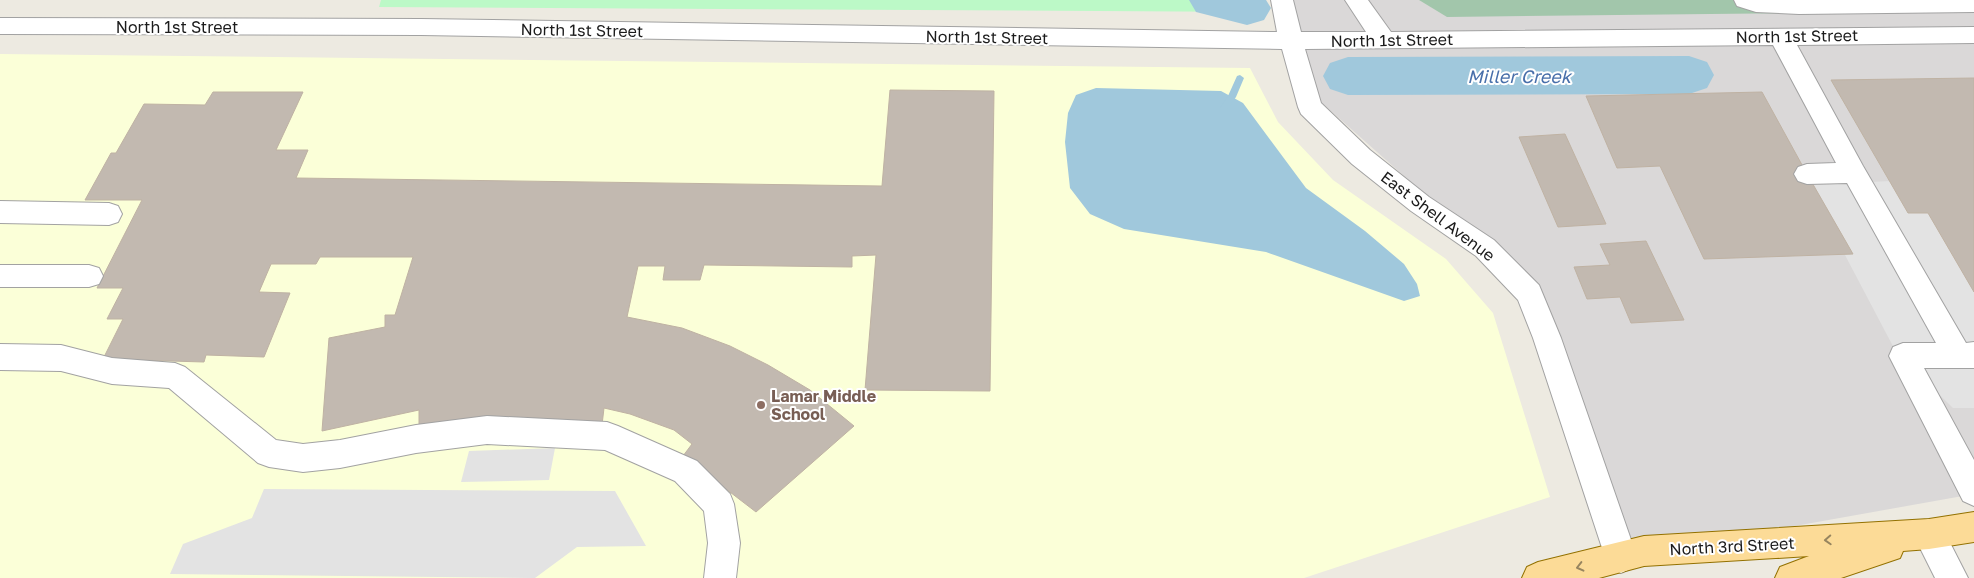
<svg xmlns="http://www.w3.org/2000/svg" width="1974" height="578" font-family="'Golos Text',sans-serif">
<rect width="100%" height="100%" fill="#edeae1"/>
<path fill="#dad8d8" d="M1284 0H1974V494L1621 557 1547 338 1485 248 1305 88Z"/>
<path fill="#fbffd8" d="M0 54 1250 68 1278 122 1333 180 1446 259 1493 313 1550 497 1304 578H0Z"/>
<path fill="#a2c6ab" d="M1419 0H1974V11L1447 17Z"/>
<path fill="#bcf9c7" d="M381 0H1260L1263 12 379 7Z"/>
<path fill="#e3e3e3" d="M1890 181 1908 213H1928L1974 292V408H1953L1896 352 1845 255 1853 254 1814 185Z
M555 448 549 480 461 482 469 451Z
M264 489 615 491 646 546 577 547 535 578 170 574 183 544 252 518Z"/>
<path fill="#a0c8dc" d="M1096 88 1221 91 1243 103 1306 188 1365 231 1404 264 1417 284 1420 296 1404 301 1266 252 1124 229 1090 214 1070 188 1065 142 1068 113 1076 95Z"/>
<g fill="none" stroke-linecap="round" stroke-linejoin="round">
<path fill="#a0c8dc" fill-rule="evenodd" d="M1240 75 1244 78 1236 97 1227 110H1221L1220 108 1228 96 1237 76Z"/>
<path fill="#a0c8dc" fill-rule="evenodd" d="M1189 0H1266L1271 8 1264 20 1247 25 1196 12Z
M1689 56 1707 62 1714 75 1707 88 1689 94 1348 95 1330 89 1323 76 1330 63 1348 57Z"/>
</g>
<path fill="#c2b9b0" stroke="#bfb2a3" d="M1974 78V292L1928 213H1908L1831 80Z
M890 90 994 91 990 391 865 390 876 255 852 256V267L704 265 700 280H663L665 266H638L627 317 682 328 730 346 768 365 810 390 854 426 756 512 683 456 692 444 674 430 630 414 604 408 602 425 419 427V410L322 431 329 338 385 327V315H395L413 257H320L316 264H271L259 292 290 293 264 357 206 355 204 362 103 359 123 319H107L123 288H97L142 200H85L111 153H116L144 104 205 105 213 92H303L276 150H308L296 178 882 186Z
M1762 92 1807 174 1853 254 1704 259 1660 166 1617 168 1586 96Z
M1565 134 1606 224 1558 227 1519 137Z
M1646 241 1684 320 1631 323 1620 297 1587 299 1574 267 1610 265 1600 244Z"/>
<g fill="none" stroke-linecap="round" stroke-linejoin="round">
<defs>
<path id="minor" d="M1271 0H1293L1301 32H1366L1345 0H1368L1391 32 1974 27V43L1797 45 1863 166 1966 343 1974 342V368H1924L1974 460V506L1963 501 1889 356 1893 347 1903 343H1936L1847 183 1807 184 1798 181 1794 174 1798 167 1807 164 1836 163 1773 45 1305 49 1321 103 1370 150 1429 197 1494 240 1539 285 1561 338 1637 557 1632 568 1621 573 1610 568 1605 557 1533 338 1518 300 1476 256 1411 211 1352 164 1301 114 1298 107 1282 49 421 35 0 34V18L421 19 1277 32Z
M1734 0H1974V12L1799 14 1756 12 1737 6Z
M0 201 109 203 118 206 122 214 118 222 109 225 0 223Z
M0 265H89L99 268 103 276 99 284 89 287H0Z
M0 344 61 345 112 358 175 363 185 367 276 440 303 444 340 440 416 425 487 416 607 422 618 426 697 461 730 494 734 504 740 543 736 578H704L708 543 704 511 675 481 605 450 487 444 416 453 340 468 303 472 269 467 258 463 169 388 112 384 61 371 0 370Z
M1929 519 1940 523 1968 578H1935L1913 534 1918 523Z"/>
<path id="major" d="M1974 512V542L1929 549 1903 551 1900 558 1841 578H1775L1780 567 1809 556 1644 566 1599 578H1522L1527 567 1538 562 1644 536 1929 519Z"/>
</defs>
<use href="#minor" stroke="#a2a2a2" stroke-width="2"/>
<use href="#major" stroke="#937100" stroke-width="2"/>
<use href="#minor" fill="#fff" fill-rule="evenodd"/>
<use href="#major" fill="#fcdb97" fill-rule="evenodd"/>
</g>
<defs><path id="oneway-chevron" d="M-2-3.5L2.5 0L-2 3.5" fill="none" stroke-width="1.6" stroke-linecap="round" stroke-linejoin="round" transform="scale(1.25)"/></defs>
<g stroke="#97855f">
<use href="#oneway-chevron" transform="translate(1828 540) rotate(177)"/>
<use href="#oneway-chevron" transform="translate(1580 567) rotate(166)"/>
</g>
<circle fill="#8d6e63" stroke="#fff" stroke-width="2" cx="761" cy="405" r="5"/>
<g text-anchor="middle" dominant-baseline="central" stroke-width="4" stroke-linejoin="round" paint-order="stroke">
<g font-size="16" fill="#1b1b1b" stroke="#fff">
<text x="177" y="27">North 1st Street</text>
<text transform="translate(582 30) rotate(1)">North 1st Street</text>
<text transform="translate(1797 36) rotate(-1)">North 1st Street</text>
<text transform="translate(987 37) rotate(1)">North 1st Street</text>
<text transform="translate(1392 40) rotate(-1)">North 1st Street</text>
<text transform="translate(1438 216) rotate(37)">East Shell Avenue</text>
<text transform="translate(1732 546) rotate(-3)">North 3rd Street</text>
</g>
<g font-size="16" font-weight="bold" fill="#785e54" stroke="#fff" text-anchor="start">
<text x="771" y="396">Lamar Middle<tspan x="771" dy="18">School</tspan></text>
</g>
<g font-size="18" font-style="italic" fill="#486faa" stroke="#fff">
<text x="1519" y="76">Miller Creek</text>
</g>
</g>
</svg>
